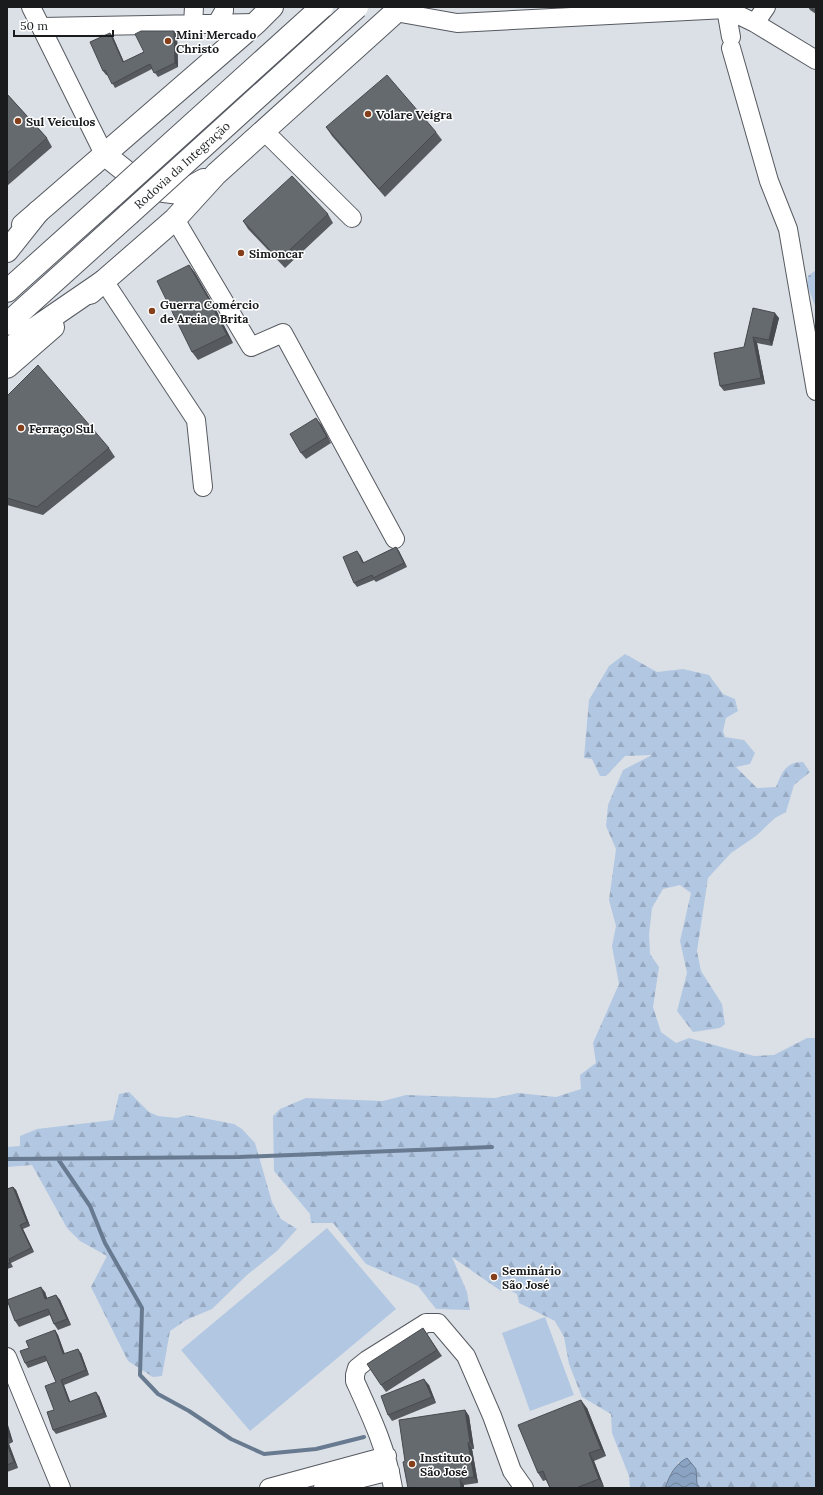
<svg xmlns="http://www.w3.org/2000/svg" width="823" height="1495" font-family="Lora,serif">
<defs>
<pattern id="forest-firs" width="22" height="20" patternUnits="userSpaceOnUse"><rect width="22" height="20" fill="#b2c7e2"/><path d="M5 1l3.5 6h-7zM16 11l3.5 6h-7z" fill="#98aac1"/></pattern>
<pattern id="water-waves" width="16" height="10" patternUnits="userSpaceOnUse"><rect width="16" height="10" fill="#8aa3c2"/><path d="M0 5q4-4 8 0t8 0" fill="none" stroke="#70849d"/></pattern>
</defs>
<rect width="100%" height="100%" fill="#dbe0e6"/>
<path fill="url(#forest-firs)" d="M816 270V308L807 285 808 276Z
M625 654 657 672 683 669 709 675 723 694 735 699 738 711 726 718 723 731 725 737 744 740 755 753 750 764 736 767 757 788 776 787C782 773 785 762 803 762L810 772 794 785 786 812 775 818 756 836 731 853 708 878 697 951 701 971 722 1004 725 1024 720 1028 693 1032 677 1011 687 973 680 941 691 893 680 885 663 889 652 908 649 934 650 954 659 967 653 1007 661 1032 676 1043 689 1038 754 1056 774 1055 807 1038H816V1488H700L697 1484 696 1469 679 1462 671 1473 665 1488H630L629 1476 612 1433 611 1414 582 1397 569 1364 564 1337 555 1321 519 1303 517 1294 509 1290 501 1291 452 1257 467 1292 470 1310 436 1309 418 1286 366 1264 333 1223H311L310 1214 274 1171 273 1116 280 1109 306 1098 383 1101 406 1095 495 1098 518 1093 556 1097 581 1089 580 1075 596 1063 593 1043 619 984 612 946 616 926 609 900 616 849 606 826 608 805 623 770 652 755 625 756 606 776H600L592 759 584 758 589 700 609 666Z
M129 1092 149 1112 158 1116 177 1118 187 1115 234 1124 242 1129 255 1143 272 1202 281 1219 297 1229 277 1251 247 1275 212 1309 186 1320 170 1331 162 1376 153 1377 128 1361 91 1287 107 1256 80 1241 67 1228 32 1165 7 1167V1147L20 1146V1136L37 1129 113 1120 119 1094Z"/>
<path fill="#b2c7e2" d="M327 1228 396 1309 250 1431 181 1350Z
M545 1317 574 1395 530 1411 502 1333Z"/>
<path fill="url(#water-waves)" stroke="#687a90" d="M687 1458 696 1469 697 1484 700 1488H665C670 1475 674 1465 687 1458Z"/>
<g fill="none" stroke-linecap="round" stroke-linejoin="round">
<path stroke="#687a90" stroke-width="4" d="M7 1159 239 1157 492 1147
M58 1159 90 1206 105 1243 142 1308 140 1375 158 1394 189 1411 231 1439 264 1454 316 1449 364 1437"/>
<defs>
<path id="minor" d="M31 7 104 154
M726 9 731 37
M395 12 457 23 726 9 755 23 816 60
M217 23 224 11V7
M755 23 766 7
M193 24 194 7
M41 27 256 23
M731 48 769 181 788 229 816 391
M264 131 352 218
M175 219 251 347 283 333 395 539
M104 281 196 420 203 487
M7 1357 61 1488
M269 1488 387 1456
M323 1488 390 1471
M393 1488C387 1450 371 1416 355 1381V1375L357 1368 367 1360 426 1323H438L466 1356 492 1416 512 1471 524 1488"/>
<path id="major" d="M104 154 144 186 164 191 180 193 204 180
M23 225 256 23 272 7
M90 293 175 219 216 174 401 7
M7 367 53 327"/>
<path id="highway" d="M7 251 38 212
M7 291 114 195
M7 324 129 214
M7 351 34 329 104 281"/>
</defs>
<use href="#minor" stroke="#565a60" stroke-width="20"/>
<use href="#major" stroke="#565a60" stroke-width="24"/>
<use href="#highway" stroke="#565a60" stroke-width="24"/>
<use href="#minor" stroke="#fff" stroke-width="18"/>
<use href="#major" stroke="#fff" stroke-width="22"/>
<use href="#highway" stroke="#fff" stroke-width="22"/>
<defs>
<path id="highway-bridge" d="M114 195 322 7
M129 214 357 7"/>
</defs>
<use href="#highway-bridge" stroke="#565a60" stroke-width="24" stroke-linecap="butt"/>
<use href="#highway-bridge" stroke="#fff" stroke-width="22"/>
</g>
<path fill="#575b5f" d="M808 7H816V14L810 10Z
M177 35 178 67 158 77 152 69 115 88 108 75H106L103 71 113 37 124 62Z
M7 94 47 138 52 147 7 186Z
M326 127 436 132 442 140 385 197 332 136Z
M328 214 333 223 285 268 248 229 243 221Z
M189 265 195 273 213 304 233 343 198 360 192 352Z
M753 308 779 318 772 346 757 343 765 384 724 391 720 386 744 347Z
M7 396 109 448 115 457 43 515 7 505Z
M321 424 331 443 306 459 301 453Z
M396 547 399 551 407 567 376 582 374 580 357 587 354 583 360 555 364 563Z
M13 1187 16 1190 30 1226 23 1229 34 1252 11 1263 13 1267 7 1269V1189Z
M45 1292 47 1298 56 1295 60 1300 71 1325 58 1330 54 1324 50 1315 19 1327 15 1321Z
M423 1328 442 1356 386 1392 381 1385Z
M55 1330 58 1335 65 1354 81 1353 89 1375 64 1385 70 1402 99 1396 107 1417 56 1434 53 1430 54 1410 56 1382 47 1361 28 1368 25 1363Z
M429 1385 436 1403 392 1421 388 1415Z
M587 1408 606 1456 594 1461 604 1487 602 1488H550L546 1480 543 1481 538 1473Z
M465 1410 469 1416 474 1449H472L478 1483 464 1485V1488H408Z
M7 1424 13 1442 9 1444 18 1468 7 1472Z"/>
<path fill="#474a4e" d="M174 31 177 35 178 67 175 63Z
M110 33 113 37 126 67 123 62Z
M189 265 195 273 213 304 233 343 227 335Z
M775 313 779 318 772 346 769 340Z
M753 337 757 343 765 384 761 378Z
M316 418 321 424 331 443 327 437Z
M396 547 399 551 407 567 404 563Z
M357 551 360 555 366 567 363 563Z
M13 1187 16 1190 30 1226 27 1222Z
M20 1225 23 1229 34 1252 31 1248Z
M41 1287 45 1292 49 1304 45 1299Z
M56 1295 60 1300 71 1325 67 1319Z
M55 1330 58 1335 66 1358 63 1354Z
M78 1349 81 1353 89 1375 86 1370Z
M424 1379 429 1385 436 1403 432 1397Z
M61 1380 64 1385 72 1406 69 1402Z
M96 1392 99 1396 107 1417 104 1413Z
M581 1400 587 1408 606 1456 601 1449Z
M465 1410 469 1416 474 1449 470 1442Z
M7 1424 8 1425 13 1442 9 1437 7 1430Z
M7 1441 9 1444 18 1468 14 1462 7 1444Z
M468 1443 472 1449 478 1483 474 1477Z
M589 1453 594 1461 604 1487 599 1479Z
M460 1479 464 1485V1488H461Z"/>
<path fill="#656a6f" stroke="#474a4e" d="M810 7H816V11Z
M141 31H174L175 63 154 73 150 64 112 84 105 70 103 71 90 42 110 33 123 62 144 52 135 34Z
M387 75 436 132 379 189 326 127Z
M7 94 47 138 7 173Z
M292 176 328 214 279 260 243 221Z
M189 265 207 296 227 335 192 352 157 281Z
M753 308 775 313 769 340 753 337 761 378 720 386 714 353 744 347Z
M38 365 109 448 37 507 7 498V396Z
M316 418 327 437 301 453 290 434Z
M396 547 404 563 373 578 372 575 354 583 343 557 357 551 363 563Z
M13 1187 27 1222 20 1225 31 1248 9 1259 10 1263 7 1264V1189Z
M41 1287 45 1299 56 1295 67 1319 54 1324 48 1309 15 1321 7 1300Z
M423 1328 437 1350 381 1385 367 1364Z
M55 1330 63 1354 78 1349 86 1370 61 1380 69 1402 96 1392 104 1413 53 1430 47 1412 54 1410 45 1386 56 1382 45 1356 25 1363 20 1351 29 1348 26 1341Z
M424 1379 432 1397 388 1415 381 1396Z
M581 1400 601 1449 589 1453 599 1479 576 1488H550L543 1471 538 1473 518 1425Z
M465 1410 470 1442 468 1443 474 1477 460 1479 461 1488H408L403 1462 405 1461 399 1420Z
M7 1430 9 1437H7Z
M7 1444 14 1462 7 1465Z"/>
<g fill="#853f1b" stroke="#fff" stroke-width="1.5">
<circle cx="168" cy="41" r="4"/>
<circle cx="368" cy="114" r="4"/>
<circle cx="18" cy="121" r="4"/>
<circle cx="241" cy="253" r="4"/>
<circle cx="152" cy="311" r="4"/>
<circle cx="21" cy="428" r="4"/>
<circle cx="494" cy="1277" r="4"/>
<circle cx="412" cy="1464" r="4"/>
</g>
<g text-anchor="middle" dominant-baseline="central" stroke-width="3" stroke-linejoin="round" paint-order="stroke">
<g font-size="12" font-weight="bold" fill="#191b1d" stroke="#fff" text-anchor="start">
<text x="176" y="34">Mini Mercado<tspan x="176" dy="14">Christo</tspan></text>
<text x="376" y="114">Volare Veígra</text>
<text x="26" y="121">Sul Veículos</text>
<text x="249" y="253">Simoncar</text>
<text x="160" y="304">Guerra Comércio<tspan x="160" dy="14">de Areia e Brita</tspan></text>
<text x="29" y="428">Ferraço Sul</text>
<text x="502" y="1270">Seminário<tspan x="502" dy="14">São José</tspan></text>
<text x="420" y="1457">Instituto<tspan x="420" dy="14">São José</tspan></text>
</g>
<g font-size="12" fill="#191b1d" stroke="#fff">
<text transform="translate(182 165) rotate(-42)">Rodovia da Integração</text>
</g>
</g>
<rect width="823" height="1495" fill="none" stroke="#191b1d" stroke-width="16"/>
<path d="M14 30v6h99v-6" fill="none" stroke="#191b1d" stroke-width="2"/>
<text x="20" y="30" font-size="12" fill="#191b1d" stroke="#ffffff" stroke-width="3" paint-order="stroke">50 m</text>
</svg>
